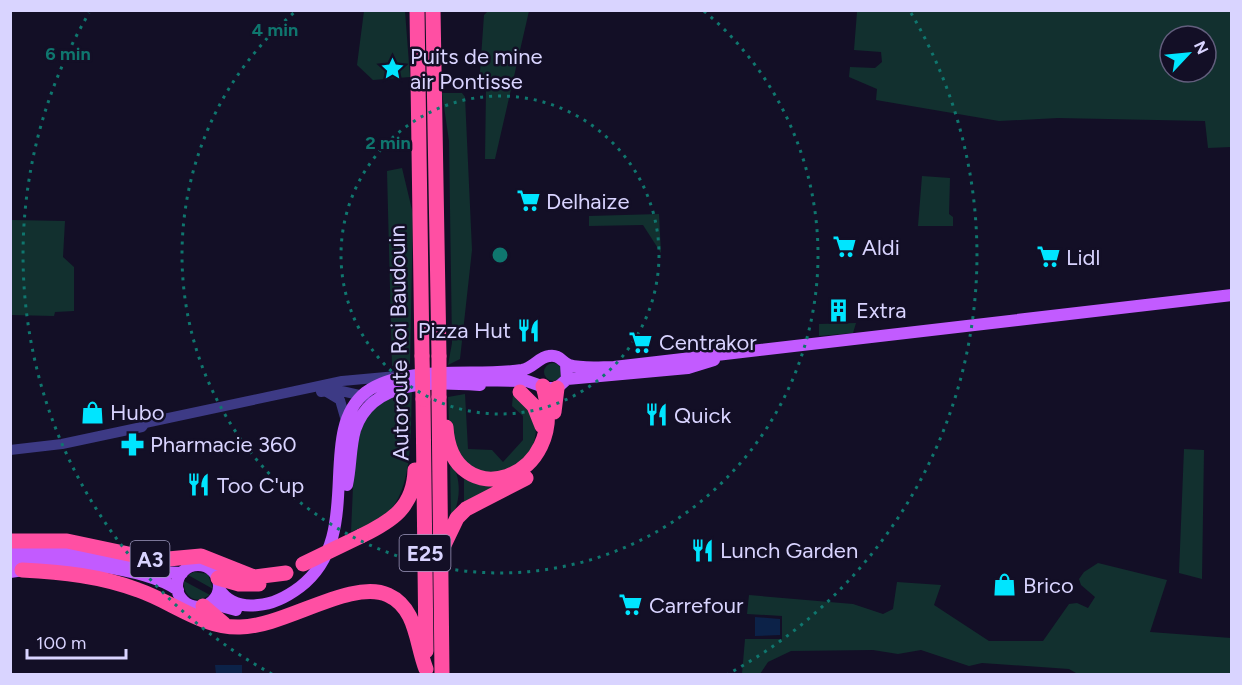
<svg xmlns="http://www.w3.org/2000/svg" width="1242" height="685" font-family="Figtree,sans-serif">
<rect width="100%" height="100%" fill="#130f26"/>
<path fill="#12302f" fill-rule="evenodd" d="M489 10 529 11 495 159H485L486 90H502L501 77H485L480 72 484 15Z
M364 11H405L410 77 373 80 357 65Z
M835 11H1231V147L1208 148 1205 121 1058 118 999 121 876 100 877 89 849 77 850 67 875 68 882 62 881 52 854 50 857 12ZM1170 36H1206V72H1170Z
M442 93H462L465 97 472 250 460 359 448 365 452 343 449 141Z
M402 168 413 214 410 364 392 366 387 171Z
M922 176 950 178 949 214 953 217V226H918Z
M659 214 661 253 643 225 589 226V216Z
M11 220 65 221 63 257 74 267V311L55 312 54 316 11 315Z
M856 323 853 333 819 336V324Z
M544 372a9 9 0 1 1 18 0a9 9 0 1 1-18 0Z
M402 391H412C410 426 415 485 388 513 379 522 362 527 351 532L355 442 364 416 393 395V401H401Z
M465 394 468 449 492 450 503 462 523 440V416L512 406 513 394C562 417 524 495 476 470 463 463 456 453 452 438 448 426 449 410 448 397Z
M1184 449 1204 450 1202 579 1179 573Z
M450 461C462 476 461 503 451 518Z
M464 474 498 484 464 507Z
M1098 563 1167 580 1150 632 1231 638V674H1094L1076 673 1069 669 982 663 969 666 921 650 898 654 873 650 791 651 768 662 760 674H742L745 639H782V616L747 614 749 595 853 604 883 614 893 609 897 582 941 585 934 605 989 641H1043L1069 604 1077 603 1088 608 1095 597 1081 585 1079 579 1084 572Z
M194 572 208 574 213 589 188 575Z
M184 581 210 595 200 600C189 600 183 592 184 581Z"/>
<path fill="#0c2248" d="M755 617 780 619V635L755 636Z
M215 665H242V674H216Z"/>
<g fill="none" stroke-linecap="round" stroke-linejoin="round">
<path stroke="#3d3a85" stroke-width="10" d="M325 391 340 400 346 421
M321 392 337 390 368 397
M10 450 62 444 142 427 145 423 342 381 397 376"/>
<path stroke="#c25bff" stroke-width="12" d="M567 379 688 368 714 360
M473 380 527 381 547 388H557L567 379 566 364
M347 485C351 467 350 447 355 430 372 378 435 382 480 385
M10 551 61 550 159 572 182 573
M10 561C52 559 144 566 178 590
M177 586a21 21 0 1 1 42 0a21 21 0 1 1-42 0Z
M10 572 31 569
M219 589C228 603 242 607 258 605 273 604 288 596 300 587 367 536 314 433 366 392 404 364 476 377 522 370 533 368 539 357 549 356 559 354 562 362 569 365 582 369 601 367 614 367L1232 295
M210 603 236 610"/>
<path stroke="#ff4fa3" stroke-width="15" d="M417 10 422 356
M433 10 439 356
M520 392 534 406 542 426
M439 397 442 674
M423 399 426 651
M554 412 557 388
M446 427C451 516 572 483 543 386
M361 536C392 521 414 507 415 470
M10 541H67L157 560 201 556 254 577 286 573
M444 545 457 518 466 509 526 478
M22 570C62 572 101 576 138 590 173 602 202 628 240 627 284 627 352 578 388 595 417 608 416 644 426 669
M218 578 239 584H259
M203 606 224 624"/>
<path stroke="#ff4fa3" stroke-width="15" d="M422 356 423 399
M439 356V397
M303 564 361 536"/>
</g>
<g fill="none" stroke="#0f766e" stroke-width="3" stroke-dasharray="3 6">
<circle cx="500" cy="255" r="159"/>
<path d="M704 11A318 318 0 1 1 296 11"/>
<path d="M272 674A477 477 0 0 1 89 13M911 13A477 477 0 0 1 728 674"/>
</g>
<defs>
<symbol id="sight-bare" viewBox="-9 -9 18 18"><path d="M0-6L1.8-2.2L6-1.7L2.9 1.2L3.7 5.4L0 3.3L-3.7 5.4L-2.9 1.2L-6-1.7L-1.8-2.2Z" fill="#00e5ff" stroke="#130f26" stroke-width="2.5" paint-order="stroke"/></symbol>
<symbol id="supermarket-bare" viewBox="-9 -9 18 18"><path d="M-6-5.5h2.5l.6 2H6L4.5 2H-2.5L-4.4-4H-6ZM-1.5 3.2a1.3 1.3 0 1 0 .1 0ZM3 3.2a1.3 1.3 0 1 0 .1 0Z" fill="#00e5ff" stroke="#130f26" stroke-width="2.5" paint-order="stroke"/></symbol>
<symbol id="building-bare" viewBox="-9 -9 18 18"><path d="M-4-6H4V6H1V3H-1V6H-4ZM-2.5-4.3h1.7v1.8h-1.7ZM.8-4.3h1.7v1.8H.8ZM-2.5-1h1.7V.8h-1.7ZM.8-1h1.7V.8H.8Z" fill="#00e5ff" stroke="#130f26" stroke-width="2.5" paint-order="stroke"/></symbol>
<symbol id="restaurant-bare" viewBox="-9 -9 18 18"><path d="M-5-6h1v4h1v-4h1v4h1v-4h1v5L-1.5 .5V6h-2V.5L-5-1ZM5-6V6H3V1.5H1.5Q1.5-4 5-6Z" fill="#00e5ff" stroke="#130f26" stroke-width="2.5" paint-order="stroke"/></symbol>
<symbol id="shop-bare" viewBox="-9 -9 18 18"><path d="M-5-2.5h2.3a2.7 3.5 0 0 1 5.4 0H5L5.5 6h-11ZM-1.5-2.5h3a1.5 2.3 0 0 0-3 0Z" fill="#00e5ff" stroke="#130f26" stroke-width="2.5" paint-order="stroke"/></symbol>
<symbol id="pharmacy-bare" viewBox="-9 -9 18 18"><path d="M-2-6h4v4h4v4h-4v4h-4v-4h-4v-4h4Z" fill="#00e5ff" stroke="#130f26" stroke-width="2.5" paint-order="stroke"/></symbol>
</defs>
<g fill-rule="evenodd">
<use href="#sight-bare" x="376" y="52" width="33" height="33"/>
<use href="#supermarket-bare" x="512" y="184" width="33" height="33"/>
<use href="#supermarket-bare" x="828" y="230" width="33" height="33"/>
<use href="#supermarket-bare" x="1032" y="240" width="33" height="33"/>
<use href="#building-bare" x="822" y="294" width="33" height="33"/>
<use href="#restaurant-bare" x="512" y="314" width="33" height="33"/>
<use href="#supermarket-bare" x="624" y="326" width="33" height="33"/>
<use href="#shop-bare" x="76" y="396" width="33" height="33"/>
<use href="#restaurant-bare" x="640" y="398" width="33" height="33"/>
<use href="#pharmacy-bare" x="116" y="428" width="33" height="33"/>
<use href="#restaurant-bare" x="182" y="468" width="33" height="33"/>
<use href="#restaurant-bare" x="686" y="534" width="33" height="33"/>
<use href="#shop-bare" x="988" y="568" width="33" height="33"/>
<use href="#supermarket-bare" x="614" y="588" width="33" height="33"/>
</g>
<g text-anchor="middle" dominant-baseline="central" stroke-width="5" stroke-linejoin="round" paint-order="stroke">
<g fill="#130f26" stroke="#9e99be" stroke-width="1.5">
<rect x="399.5" y="535" width="51" height="36" rx="4.5"/>
<rect x="130.5" y="541" width="39" height="36" rx="4.5"/>
</g>
<g font-size="21" font-weight="bold" fill="#d9d4ff">
<text x="425" y="553">E25</text>
<text x="150" y="559">A3</text>
</g>
<g font-size="22" fill="#d9d4ff" stroke="#130f26" text-anchor="start">
<text x="410" y="56">Puits de mine<tspan x="410" dy="25">air Pontisse</tspan></text>
<text x="546" y="201">Delhaize</text>
<text x="862" y="247">Aldi</text>
<text x="1066" y="257">Lidl</text>
<text x="856" y="310">Extra</text>
<text x="511" y="330" text-anchor="end">Pizza Hut</text>
<text x="659" y="342">Centrakor</text>
<text x="110" y="412">Hubo</text>
<text x="674" y="415">Quick</text>
<text x="150" y="444">Pharmacie 360</text>
<text x="217" y="485">Too C'up</text>
<text x="720" y="550">Lunch Garden</text>
<text x="1023" y="585">Brico</text>
<text x="649" y="605">Carrefour</text>
</g>
<g font-size="22" fill="#d9d4ff" stroke="#130f26">
<text transform="translate(399 343) rotate(-91)">Autoroute Roi Baudouin</text>
</g>
</g>
<circle cx="500" cy="255" r="9" fill="#0f766e" stroke="#130f26" stroke-width="3"/>
<g font-size="18" text-anchor="middle" font-weight="bold" fill="#0f766e" stroke="#130f26" stroke-width="5" stroke-linejoin="round" paint-order="stroke">
<text x="275" y="36">4 min</text>
<text x="68" y="60">6 min</text>
<text x="388" y="149">2 min</text>
</g>
<rect width="1242" height="685" fill="none" stroke="#d9d4ff" stroke-width="24"/>
<g transform="translate(1188 54) rotate(64)"><circle r="28" fill="#130f26" stroke="#625e7d" stroke-width="1.5"/>
<path d="M0-4.5L10 22L0 15L-10 22Z" fill="#00e5ff"/>
<text y="-9" font-size="16" font-weight="bold" text-anchor="middle" fill="#d9d4ff">N</text>
</g>
<path d="M27 649v9h99v-9" fill="none" stroke="#d9d4ff" stroke-width="3"/>
<text x="36" y="649" font-size="18" fill="#d9d4ff" stroke="#130f26" stroke-width="4.5" paint-order="stroke">100 m</text>
</svg>
